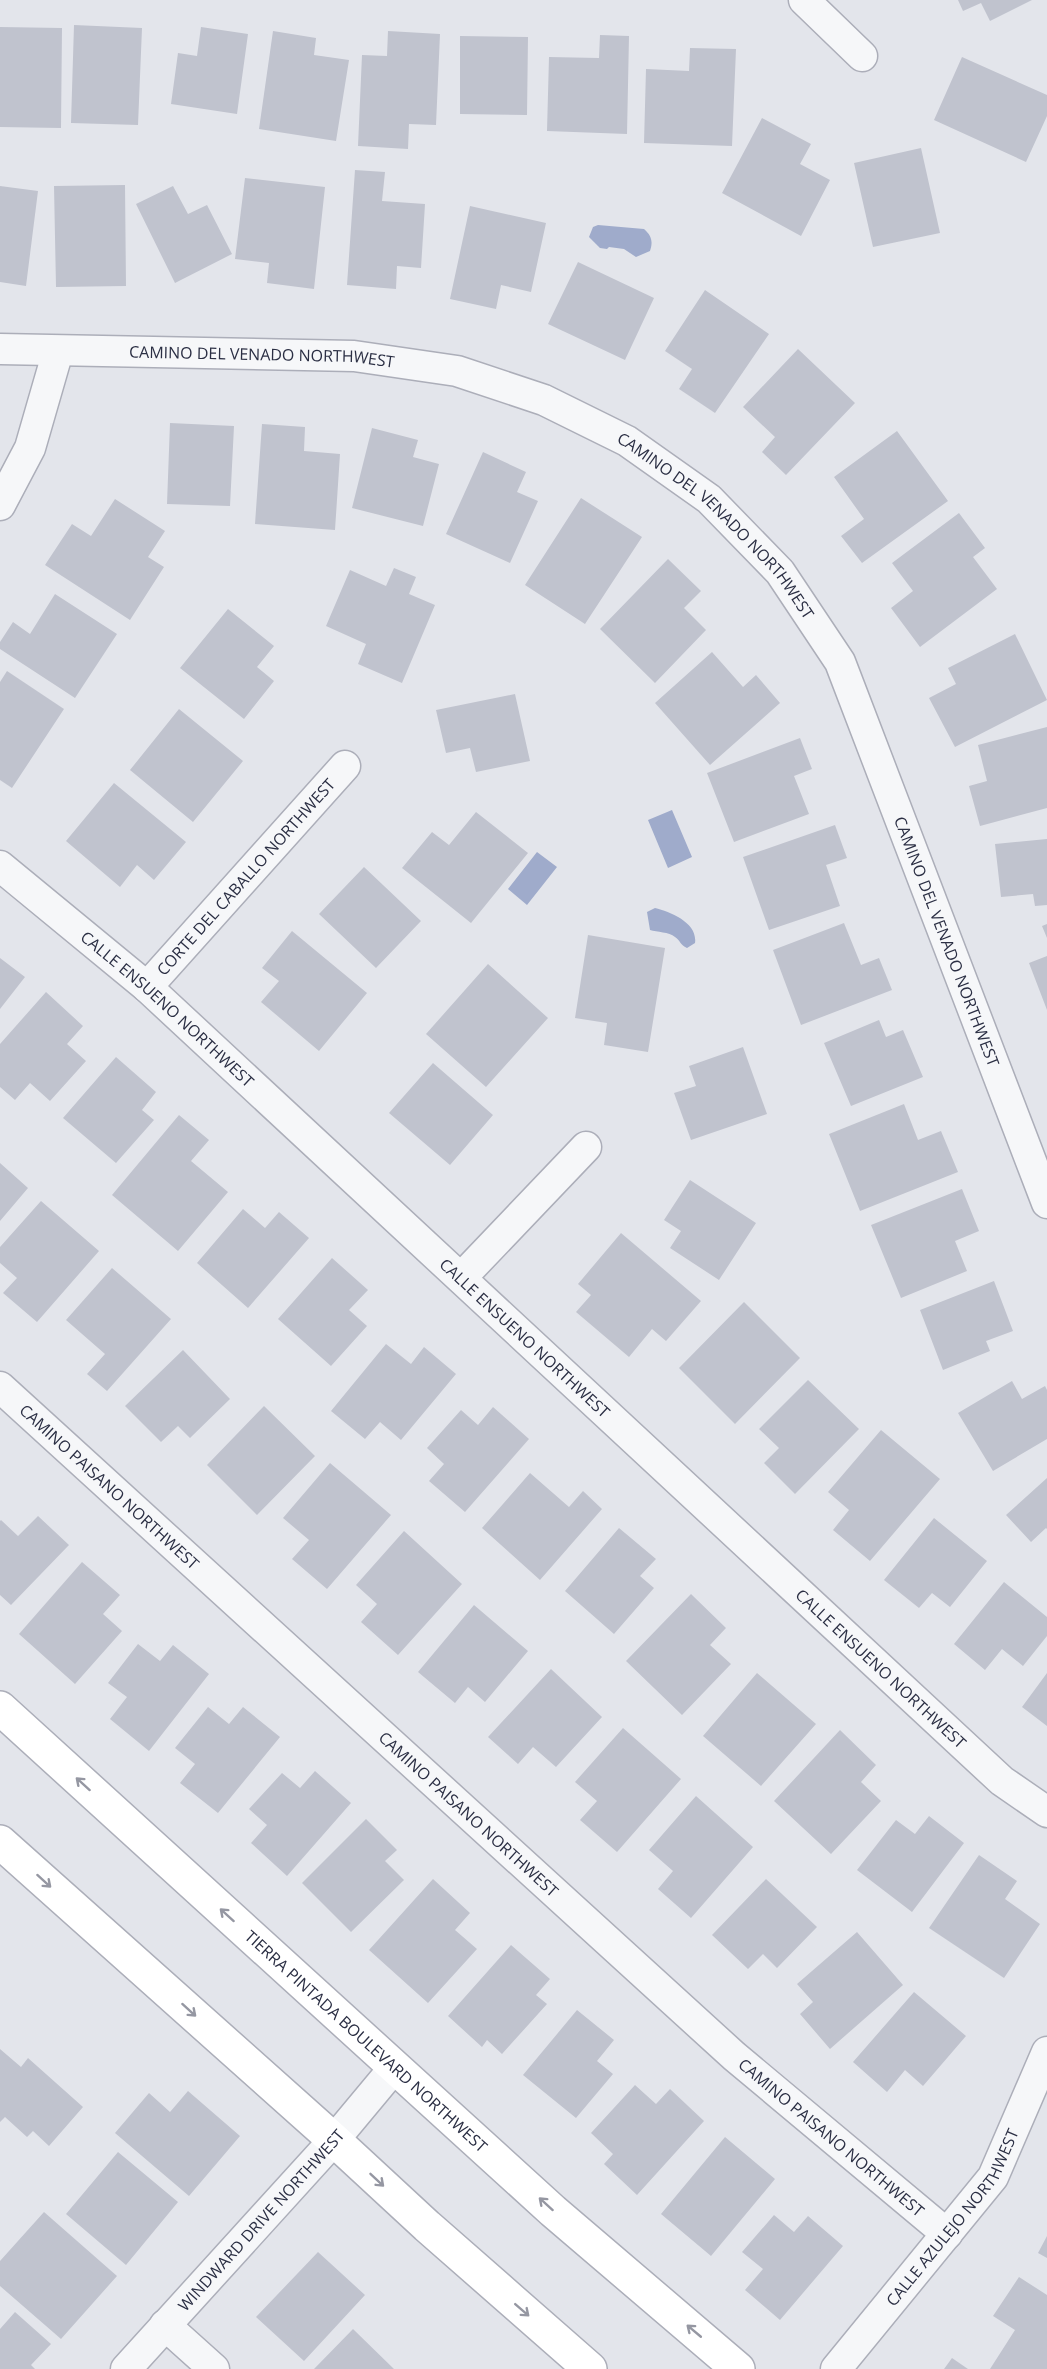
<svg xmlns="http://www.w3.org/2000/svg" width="1047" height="2369" font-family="'Open Sans',sans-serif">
<rect width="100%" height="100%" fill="#e3e5eb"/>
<path fill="#9fabcb" d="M598 225 644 229C652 236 653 242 650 251L636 257 624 249 609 247 607 249 600 248 589 237 593 227Z
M672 810 692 857 668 868 648 820Z
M537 852 557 867 527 905 508 889Z
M655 908C671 912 698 923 695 943L687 948C680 945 681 941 675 937 669 932 657 932 650 930L647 912Z"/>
<path fill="#c0c3ce" d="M958 0H1032L990 21 981 3 963 11Z
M74 25 142 28 138 125 71 123Z
M0 27 62 28 61 128 0 127Z
M201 27 248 34 237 114 171 104 178 53 197 56Z
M273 31 316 38 314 55 349 60 336 141 259 129Z
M388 31 440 34 436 125 409 124 408 149 358 146 362 55 387 56Z
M600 35 629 36 627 134 547 131 549 57 599 58Z
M460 36 528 37 527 115 460 114Z
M690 48 736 49 732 146 644 143 646 69 689 71Z
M962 57 1047 95V116L1026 162 934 120Z
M762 118 811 144 800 164 830 180 801 236 722 193Z
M921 148 940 233 873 247 854 163Z
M355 170 385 172 382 201 425 204 421 268 397 266 396 289 347 285Z
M245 178 325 187 314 289 267 283 269 263 235 259Z
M125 185 126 286 56 287 54 186Z
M0 186 38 191 26 286 0 282Z
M173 186 188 214 207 205 232 254 175 283 136 204Z
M470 206 546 223 531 292 501 285 496 309 450 299Z
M578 262 654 298 625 360 548 324Z
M705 290 769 334 715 413 679 389 692 369 665 351Z
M798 349 855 403 786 475 762 452 775 437 743 407Z
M170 423 234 426 230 506 167 504Z
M262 424 305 427 304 451 340 454 335 530 255 524Z
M372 428 418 440 413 457 439 464 423 526 352 508Z
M897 431 948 501 862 563 841 536 864 519 834 477Z
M483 452 526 472 517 492 538 501 510 563 446 534Z
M581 498 642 537 585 624 525 585Z
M115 499 165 531 148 557 164 567 130 620 45 565 72 524 91 536Z
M959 513 985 548 973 557 997 589 920 647 891 608 913 591 892 563Z
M668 559 701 591 684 608 706 630 655 683 600 629Z
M394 568 416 577 409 594 435 605 402 683 358 664 366 644 326 626 350 570 386 586Z
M55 594 117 634 75 698 0 649V642L13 622 30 634Z
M228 609 274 646 257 667 274 681 244 719 180 668Z
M1015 634 1047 700 955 747 929 698 956 684 948 668Z
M712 652 743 687 756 675 780 703 710 765 655 703Z
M7 671 64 709 12 788 0 780V682Z
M515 694 530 761 476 772 470 748 446 753 436 710Z
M179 709 243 761 193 822 130 770Z
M1047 727V808L980 826 969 786 987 781 978 745Z
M800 738 812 769 794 776 809 814 734 842 707 773Z
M114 783 186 842 154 880 137 865 120 887 66 841Z
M476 812 528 853 471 923 402 868 432 832 449 845Z
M835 825 847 858 826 865 840 906 769 930 743 857Z
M1047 839V905L1035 906 1033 894 1001 897 995 844Z
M364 867 421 921 376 968 319 914Z
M844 923 861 965 879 958 892 990 801 1025 773 950Z
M1047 924V938L1042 926Z
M292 931 367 993 319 1051 261 1002 279 981 262 968Z
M588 935 665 948 648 1052 604 1045 607 1023 575 1018Z
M1047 956V1010L1029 963Z
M0 958 25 977 0 1009Z
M488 964 548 1018 486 1087 426 1034Z
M46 992 83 1026 67 1044 86 1061 50 1101 30 1083 15 1100 0 1087V1044Z
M879 1020 886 1037 903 1030 923 1077 851 1106 824 1043Z
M743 1047 767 1114 691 1140 674 1093 696 1086 689 1066Z
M116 1057 156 1092 142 1110 154 1120 116 1163 63 1118Z
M433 1063 493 1115 450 1165 389 1113Z
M904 1104 918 1140 941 1131 958 1172 860 1211 829 1134Z
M179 1115 209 1140 191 1161 228 1192 178 1251 112 1195Z
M0 1163 28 1188 0 1221Z
M690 1180 756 1223 719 1280 670 1248 681 1231 664 1220Z
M962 1189 979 1231 955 1241 967 1271 901 1298 871 1225Z
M41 1201 99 1251 37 1322 3 1293 17 1278 0 1263V1247Z
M243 1209 265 1228 279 1212 309 1238 248 1308 197 1263Z
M621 1233 701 1301 666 1341 652 1329 629 1357 576 1312 591 1295 578 1284Z
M332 1258 368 1290 349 1310 367 1326 331 1366 278 1319Z
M112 1268 171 1319 107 1391 87 1374 105 1354 66 1320Z
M994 1281 1013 1331 986 1341 990 1351 943 1370 920 1310Z
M744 1302 800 1358 735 1424 679 1368Z
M386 1344 411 1364 424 1347 456 1374 401 1440 380 1422 365 1439 331 1411Z
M183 1350 230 1399 190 1438 178 1426 161 1442 125 1406Z
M808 1380 859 1429 795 1494 764 1463 779 1448 759 1429Z
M1012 1381 1022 1399 1045 1386 1047 1390V1439L993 1471 958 1413Z
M264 1406 315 1456 257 1515 207 1465Z
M493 1407 529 1439 465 1512 429 1481 444 1464 427 1448 461 1410 478 1425Z
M881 1430 940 1479 870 1561 833 1530 849 1510 828 1492Z
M330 1463 391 1515 327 1589 292 1559 309 1540 283 1518Z
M530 1473 569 1507 583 1491 602 1509 540 1580 482 1528Z
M1047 1478V1529L1046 1528 1031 1542 1006 1515Z
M38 1516 69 1545 11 1605 0 1595V1521L1 1520 18 1536Z
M934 1518 987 1561 950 1607 932 1593 919 1608 884 1580Z
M619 1528 656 1559 640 1576 654 1588 614 1634 565 1591Z
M404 1531 462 1584 398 1655 361 1622 377 1604 356 1585Z
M82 1562 120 1595 103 1614 122 1631 75 1684 19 1634Z
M1004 1582 1047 1617V1636L1023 1666 1002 1649 985 1670 954 1644Z
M691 1594 726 1628 710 1645 731 1664 682 1715 626 1661Z
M474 1605 528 1651 485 1702 468 1687 455 1703 418 1672Z
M138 1644 160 1661 173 1645 209 1674 149 1751 110 1719 127 1697 108 1683Z
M551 1669 602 1717 556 1767 533 1747 518 1764 488 1737Z
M757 1673 816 1724 761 1786 703 1736Z
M1047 1673V1726L1022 1707Z
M208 1707 229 1724 243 1707 280 1737 218 1813 180 1783 195 1764 175 1748Z
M623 1728 681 1779 617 1852 580 1820 597 1801 575 1782Z
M840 1730 876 1765 861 1782 881 1801 831 1854 774 1801Z
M315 1771 351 1803 287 1876 251 1843 267 1825 249 1809 282 1773 300 1788Z
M696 1796 753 1847 691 1918 658 1889 673 1871 649 1850Z
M929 1816 964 1843 912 1912 857 1870 896 1820 915 1834Z
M366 1819 397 1850 385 1861 404 1880 351 1932 302 1883Z
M979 1855 1017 1881 1005 1899 1040 1924 1004 1978 929 1928Z
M433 1879 470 1913 455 1930 477 1949 428 2003 369 1950Z
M766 1879 817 1927 777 1968 763 1954 748 1969 712 1935Z
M857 1932 903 1985 830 2049 800 2014 813 2002 797 1984Z
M511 1945 550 1979 536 1995 547 2004 502 2054 487 2040 482 2047 448 2016Z
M914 1992 966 2036 923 2086 905 2070 887 2092 853 2062Z
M577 2010 614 2040 597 2061 613 2074 576 2118 523 2075Z
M0 2049 21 2067 28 2058 83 2107 49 2146 33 2131 27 2137 5 2117 0 2122Z
M635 2085 656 2104 670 2089 704 2121 637 2195 604 2164 613 2154 591 2133Z
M188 2091 240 2136 189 2196 115 2133 149 2093 170 2112Z
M725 2137 775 2179 711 2256 661 2214Z
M118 2152 178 2202 126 2265 66 2214Z
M44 2212 117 2276 61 2339 0 2286V2261Z
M774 2215 794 2232 808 2216 843 2246 780 2320 745 2290 763 2269 742 2252Z
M1047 2236V2258L1038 2253Z
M318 2252 365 2295 304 2361 256 2317Z
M1019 2277 1047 2295V2369H990L1015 2330 993 2316Z
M15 2312 51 2344 31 2365 35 2369H0V2329Z
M353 2329 394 2369H314Z
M952 2358 968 2369H944Z"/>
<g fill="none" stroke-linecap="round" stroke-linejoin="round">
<defs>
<g id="minor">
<path d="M804 0 862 56"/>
<path id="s1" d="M0 349 354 356 457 371 544 400 627 441 709 499 780 572 840 662 1047 1203"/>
<path d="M0 505 30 448 58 351"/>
<path id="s2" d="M0 866 147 987 1002 1781 1047 1812"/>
<path id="s3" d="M147 987 345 766"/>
<path d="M461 1278 586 1147"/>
<path id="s4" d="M0 1387 734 2056 947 2234"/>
<path d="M165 2325 214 2369"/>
<path id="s5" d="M126 2369 334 2140 394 2068"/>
<path id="s6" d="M836 2369 993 2177 1047 2052"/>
</g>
<g id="secondary">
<path id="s7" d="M0 1708 553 2211 738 2369"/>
<path d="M0 1842 334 2140 427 2226 590 2369"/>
</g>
</defs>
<use href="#minor" stroke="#acaeb9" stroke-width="33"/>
<use href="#secondary" stroke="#acaeb9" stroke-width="36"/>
<use href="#minor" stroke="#f6f7f9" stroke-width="30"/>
<use href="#secondary" stroke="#fff" stroke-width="33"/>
</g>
<defs><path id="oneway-shaft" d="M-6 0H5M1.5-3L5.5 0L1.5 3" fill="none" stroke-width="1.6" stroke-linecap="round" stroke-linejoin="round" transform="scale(1.5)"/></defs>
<g stroke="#9597a2">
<use href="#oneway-shaft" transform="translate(83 1784) rotate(-138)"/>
<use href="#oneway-shaft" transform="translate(44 1881) rotate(42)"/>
<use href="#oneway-shaft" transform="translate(227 1915) rotate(-138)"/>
<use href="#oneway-shaft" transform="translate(189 2010) rotate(42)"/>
<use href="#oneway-shaft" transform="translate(377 2180) rotate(43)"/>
<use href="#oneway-shaft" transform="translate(546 2204) rotate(-138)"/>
<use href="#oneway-shaft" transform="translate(522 2310) rotate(41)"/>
<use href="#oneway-shaft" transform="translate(694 2331) rotate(-140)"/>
</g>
<g text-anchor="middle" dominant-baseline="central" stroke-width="6" stroke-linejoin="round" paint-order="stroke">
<g font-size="16" fill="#2b2f44" stroke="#f3f4f9">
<text stroke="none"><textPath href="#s1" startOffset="262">CAMINO DEL VENADO NORTHWEST</textPath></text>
<text stroke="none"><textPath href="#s1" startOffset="766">CAMINO DEL VENADO NORTHWEST</textPath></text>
<text stroke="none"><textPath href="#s3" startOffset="148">CORTE DEL CABALLO NORTHWEST</textPath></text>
<text stroke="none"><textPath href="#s1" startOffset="1252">CAMINO DEL VENADO NORTHWEST</textPath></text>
<text stroke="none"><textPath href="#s2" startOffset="220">CALLE ENSUENO NORTHWEST</textPath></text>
<text stroke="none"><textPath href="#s2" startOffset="706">CALLE ENSUENO NORTHWEST</textPath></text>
<text stroke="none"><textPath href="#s4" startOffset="148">CAMINO PAISANO NORTHWEST</textPath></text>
<text stroke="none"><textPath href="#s2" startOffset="1192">CALLE ENSUENO NORTHWEST</textPath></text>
<text stroke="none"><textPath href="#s4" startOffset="634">CAMINO PAISANO NORTHWEST</textPath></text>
<text stroke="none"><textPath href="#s7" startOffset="495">TIERRA PINTADA BOULEVARD NORTHWEST</textPath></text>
<text stroke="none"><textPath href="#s4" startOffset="1120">CAMINO PAISANO NORTHWEST</textPath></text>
<text stroke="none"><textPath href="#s6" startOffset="192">CALLE AZULEJO NORTHWEST</textPath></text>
<text stroke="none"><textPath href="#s5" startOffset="201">WINDWARD DRIVE NORTHWEST</textPath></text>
</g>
</g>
</svg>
